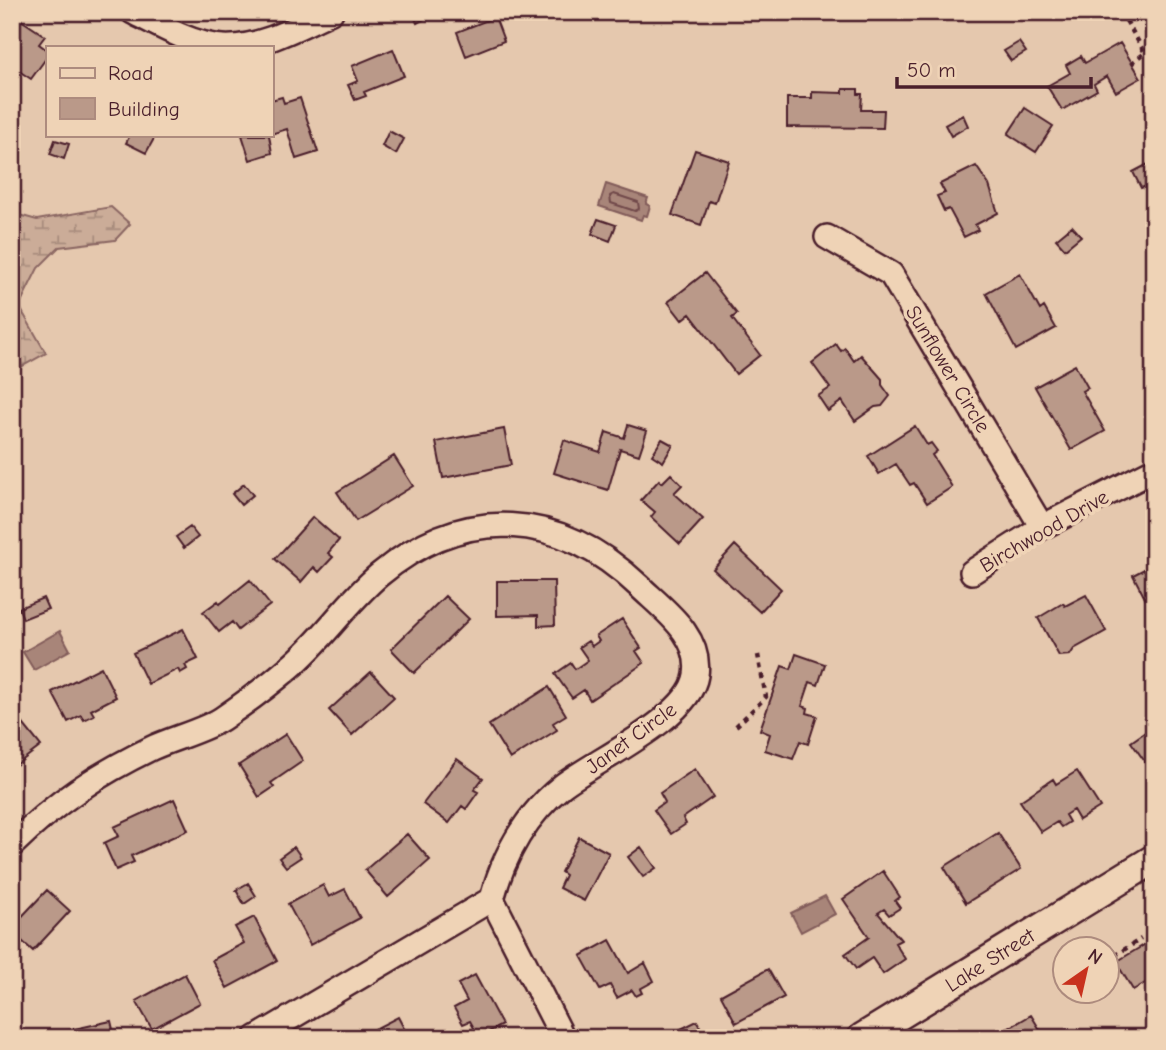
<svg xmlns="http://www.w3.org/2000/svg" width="1166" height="1050" font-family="'Comic Neue',sans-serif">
<defs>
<pattern id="wetland-marsh" width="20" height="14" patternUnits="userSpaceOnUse" patternTransform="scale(1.75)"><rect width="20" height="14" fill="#cbac98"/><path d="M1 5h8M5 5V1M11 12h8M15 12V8" fill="none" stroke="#a78b7c"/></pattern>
</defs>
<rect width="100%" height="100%" fill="#e5c8ae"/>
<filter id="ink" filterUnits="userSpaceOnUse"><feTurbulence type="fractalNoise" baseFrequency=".0143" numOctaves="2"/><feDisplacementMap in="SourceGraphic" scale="14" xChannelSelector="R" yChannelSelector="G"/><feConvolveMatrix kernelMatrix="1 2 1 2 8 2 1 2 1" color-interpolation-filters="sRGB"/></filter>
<g filter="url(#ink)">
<path fill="url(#wetland-marsh)" stroke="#8a6662" stroke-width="2" d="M111 207 130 224 115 240 59 247 38 268 19 306 46 353 12 372V213L37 220Z"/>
<path fill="#a88579" stroke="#825c5a" stroke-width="2" d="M606 184 648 198 646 204 650 206 647 216 643 215 641 220 599 206Z
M60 631 70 650 34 670 23 652Z
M825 896 835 914 801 932 791 913Z"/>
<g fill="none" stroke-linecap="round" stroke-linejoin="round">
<path stroke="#70484a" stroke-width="2" d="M614 194 638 202 639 209 635 211 611 203 610 196Z"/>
</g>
<path fill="#ba9989" stroke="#4a1f2b" stroke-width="2" d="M412 12H437L417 23Z
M548 12H573L551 20Z
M15 16 45 36 39 44 47 50V57L31 79 16 69 12 74V20Z
M495 17 504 41 466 56 457 32Z
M1019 42 1026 52 1011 61 1004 51Z
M1120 43 1141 78 1116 92 1107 76 1094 84 1097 90 1062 110 1047 86 1070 73 1066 65 1081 56 1085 63Z
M393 49 404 76 364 92 366 96 355 100 348 85 358 81 352 66Z
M843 89H858V94H862L861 110H884L883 128 787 127V98H812V92L843 93Z
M282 97 284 103 300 98 318 152 296 159 287 129 271 134V100Z
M1025 108 1053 126 1036 152 1008 134Z
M963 115 968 126 951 136 945 125Z
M389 131 404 139 396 154 382 146Z
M130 135H156L146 153 126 143Z
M242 135H269L272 153 250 160Z
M55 140 69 144 64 159 50 154Z
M695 150 729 161 715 203 709 201 701 225 672 215Z
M1154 161V200L1147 186 1141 188 1133 172Z
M976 166 989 185 998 213 975 225 978 230 964 237 949 209 944 211 937 196 945 193 940 184Z
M598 219 616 225 610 241 592 234Z
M1072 226 1081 236 1065 249 1056 239Z
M705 273 737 314 732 318 760 355 736 374 690 314 682 320 668 302Z
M1020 274 1040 310 1044 307 1056 328 1016 350 986 293Z
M836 344 841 351 845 348 854 361 861 355 882 379V385L890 396 882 406 875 407 855 421 842 401 828 411 818 396 830 388 812 363Z
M1075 365 1088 388 1082 391 1105 431 1071 450 1035 387Z
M628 425 647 431 639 455 620 449 608 490 554 473 564 440 600 452 606 432 624 438Z
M915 426 927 445 931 443 937 451 932 455 952 487 927 503 914 483 910 485 896 464 879 474 868 456Z
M504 429 511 465 443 478 436 442Z
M662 439 673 445 663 462 652 455Z
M394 456 413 486 356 521 337 492Z
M671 474 682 485 674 493 703 519 680 544 651 517 655 512 641 500 659 480 662 483Z
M244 484 253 495 241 505 232 494Z
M313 517 339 540 328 553 333 557 319 572 314 567 301 582 275 559Z
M190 527 198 537 184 548 176 537Z
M735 545 781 589 760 612 713 569Z
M1154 564V604L1149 606 1133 575Z
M250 580 270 605 238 630 232 622 219 632 203 612 218 601 220 604Z
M497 581H554L555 625 538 626V615L497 616Z
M1086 595 1106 631 1074 649 1070 655 1059 656 1038 618 1063 603 1065 606Z
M445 596 469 619 414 673 391 649Z
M43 598 48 609 23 619 19 608Z
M622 619 641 648 636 651 644 663 590 700 584 690 572 698 555 674 571 663 575 669 588 660 579 647 588 641 592 646 599 641 596 636Z
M183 629 198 659 185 665 187 669 180 673 178 669 148 684 133 653Z
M796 654 825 664 818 685 810 682 802 706 808 708 807 713 817 716 808 744 800 741 793 759 765 750 770 734 760 730 782 666 791 669Z
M101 667 116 697 91 710 94 715 84 720 81 715 68 722 52 692Z
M371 672 394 697 352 735 329 710Z
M549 687 566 715 553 723 557 730 510 759 489 725Z
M12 710 41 746 12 768Z
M1154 726V773H1153L1131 742Z
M286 734 303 761 271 783 274 787 259 797 239 765Z
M457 759 483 778 474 790 478 792 466 809 462 806 449 823 423 804Z
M695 769 713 797 683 818 686 824 671 834 654 810 665 802 660 793Z
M1077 771 1100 807 1079 820 1073 810 1065 815 1069 822 1061 827 1057 822 1041 832 1020 801 1053 779 1056 784Z
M174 799 188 830 131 856 134 862 116 870 104 843 119 836 114 827Z
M998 833 1021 869 966 903 944 867Z
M407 834 430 860 388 897 365 870Z
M579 837 609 853 584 901 559 888 565 875 561 872Z
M294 847 301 857 286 867 279 858Z
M641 847 656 868 643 877 628 857Z
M883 871 900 897 895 901 900 908 889 915 884 909 878 913 901 940 895 943 905 959 883 974 872 958 856 969 845 954 869 937 843 899Z
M248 883 256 896 244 904 236 890Z
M323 885 329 897 345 889 360 918 310 945 288 904Z
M47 890 70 911 33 951 12 932V927Z
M254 917 277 961 227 988 212 960 244 943 235 927Z
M1154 939V978L1133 990 1116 962Z
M610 940 628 973 645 963 654 981 640 989 642 993 636 996 632 990 617 998 610 985 600 990 581 956Z
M768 969 784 997 736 1023 721 995Z
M185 974 200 1003 152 1029 136 1001Z
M475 975 502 1025 479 1037 470 1021 463 1024 454 1008 467 1001 458 984Z
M1031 1015 1045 1038H1001L999 1034Z
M398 1017 409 1038H364L363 1035Z
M111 1021 115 1038H57L56 1033Z
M697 1021 706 1038H673L683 1032 681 1029Z"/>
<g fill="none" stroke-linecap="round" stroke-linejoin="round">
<defs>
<path id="minor" d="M133 12C160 26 193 45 223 47 260 49 299 26 331 12
M827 237 891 274 1042 527
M972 572 1042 527 1154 470
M12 845C56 802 96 775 152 748 171 739 208 729 223 718 245 703 268 686 289 668 322 641 346 603 379 575 464 504 559 510 639 586 664 610 702 636 696 675 690 718 594 761 562 786 525 816 504 854 492 899L256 1038
M492 899 563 1038"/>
<path id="tertiary" d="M862 1038 1154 859"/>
</defs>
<use href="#minor" stroke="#4a1f2b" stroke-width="28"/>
<use href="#tertiary" stroke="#4a1f2b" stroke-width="33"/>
<path stroke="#4a1f2b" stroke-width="4.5" stroke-dasharray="5 5" stroke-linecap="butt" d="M1121 12 1145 53 1132 63
M736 726 766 697 758 655
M1106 961 1141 939"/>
<use href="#minor" stroke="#efd3b6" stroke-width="23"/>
<use href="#tertiary" stroke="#efd3b6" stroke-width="28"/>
</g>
</g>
<g text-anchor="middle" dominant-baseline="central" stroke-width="7" stroke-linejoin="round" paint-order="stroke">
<g font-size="21" fill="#4a1f2b" stroke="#efd3b6">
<text transform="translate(948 369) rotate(59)">Sunflower Circle</text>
<text transform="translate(1044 531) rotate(-30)">Birchwood Drive</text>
<text transform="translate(631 738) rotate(-36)">Janet Circle</text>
<text transform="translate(990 960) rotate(-32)">Lake Street</text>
</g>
</g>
<rect width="1166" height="1050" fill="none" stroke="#efd3b6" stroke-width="42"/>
<rect x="21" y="21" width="1124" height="1008" fill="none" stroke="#4a1f2b" stroke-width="2.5" filter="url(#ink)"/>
<rect x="46" y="46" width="228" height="91" fill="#efd3b6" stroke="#ad8b7e" stroke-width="2"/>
<rect x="60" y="68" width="35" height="10" fill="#efd3b6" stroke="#ad8b7e" stroke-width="2"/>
<text x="108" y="80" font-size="21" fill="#4a1f2b">Road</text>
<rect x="60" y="98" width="35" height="21" fill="#ba9989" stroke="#ad8b7e" stroke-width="2"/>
<text x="108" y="116" font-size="21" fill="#4a1f2b">Building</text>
<g transform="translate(1086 970) rotate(34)"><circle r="33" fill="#efd3b6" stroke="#ad8b7e" stroke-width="2"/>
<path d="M0-5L12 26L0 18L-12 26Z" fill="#c8321e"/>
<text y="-10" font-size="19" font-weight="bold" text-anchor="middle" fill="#4a1f2b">N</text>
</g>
<path d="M897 77v10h194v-10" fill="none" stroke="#4a1f2b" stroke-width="3.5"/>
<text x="907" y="77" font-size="21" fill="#4a1f2b" stroke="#efd3b6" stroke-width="5" paint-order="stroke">50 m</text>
</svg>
